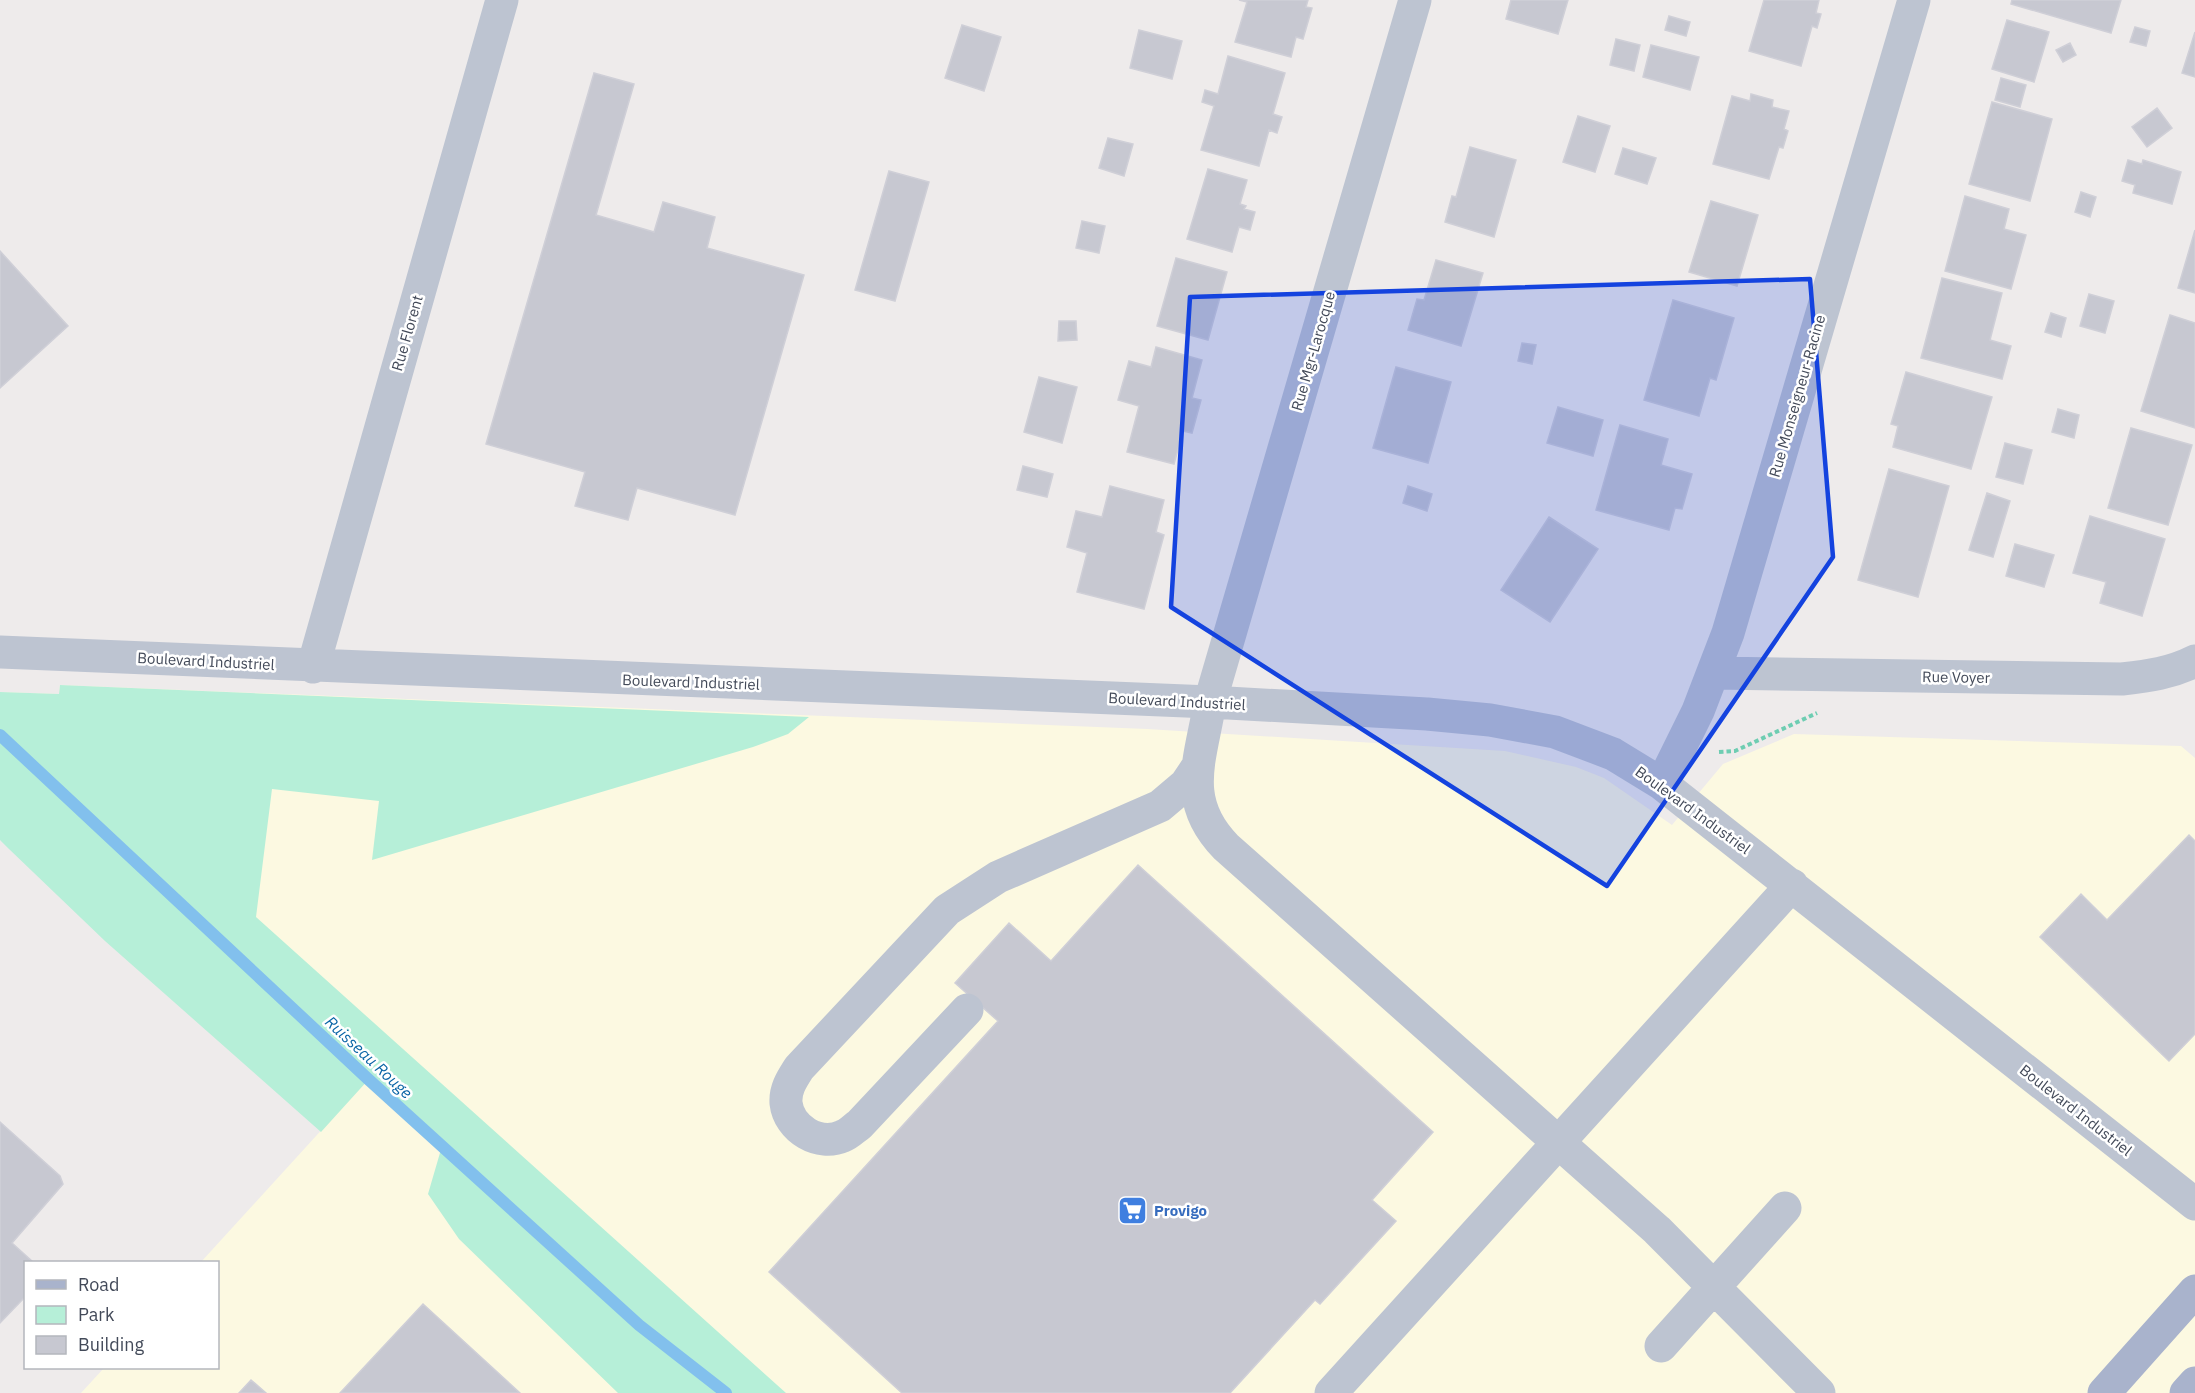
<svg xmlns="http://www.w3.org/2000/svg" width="2195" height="1393" font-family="'IBM Plex Sans',sans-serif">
<rect width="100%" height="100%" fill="#eeebeb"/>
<path fill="#fcf9e1" d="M60 685 1147 729 1505 751 1576 767 1604 778 1672 825 1723 764 1794 734 2181 746 2195 758V1393H81L104 1368H218V1262H201L368 1079 0 692 59 694Z"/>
<path fill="#b6efd8" d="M60 685 809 717 788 734 753 747 372 860 379 801 272 789 256 917 786 1393H618L459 1239 428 1194 442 1146 369 1079 321 1132 105 941 9 849 0 840V692L59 694Z"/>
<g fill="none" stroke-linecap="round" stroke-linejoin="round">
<path stroke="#82c0ed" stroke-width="12" d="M0 735 368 1079 639 1325 726 1393"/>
</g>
<path fill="#c7c8d1" stroke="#cfcfd7" stroke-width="1.5" d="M1239 0H1308L1306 7 1312 8 1303 39 1296 37 1291 57 1235 42 1247 2Z
M1511 0H1568L1558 34 1506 19Z
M1764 0H1819L1816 13 1821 14 1817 28 1812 26 1801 66 1749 51Z
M2012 0H2121L2111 33 2011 4Z
M1669 16 1690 22 1686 36 1665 30Z
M2007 20 2049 32 2034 82 1992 69Z
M962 25 1001 37 984 91 945 78Z
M2135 27 2150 31 2146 46 2130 42Z
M1139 30 1182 41 1172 79 1130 68Z
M2195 32V77L2182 73Z
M1616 39 1640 45 1634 71 1610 65Z
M2070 43 2076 55 2063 62 2056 50Z
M1651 45 1699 57 1690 90 1643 77Z
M1228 56 1285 73 1273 114 1282 117 1277 133 1269 130 1259 166 1201 150 1214 106 1202 102 1205 90 1218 94Z
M594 73 634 84 596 215 654 232 663 202 715 217 707 248 804 275 735 515 637 488 628 520 575 506 585 472 486 444Z
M2001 78 2026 85 2020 107 1995 100Z
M1751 94 1773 100 1772 107 1789 111 1784 129 1788 131 1783 148 1779 147 1769 179 1713 164 1732 96 1750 101Z
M1992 102 2052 119 2030 201 1969 184Z
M2157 108 2172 128 2147 147 2132 127Z
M1578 116 1610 126 1595 172 1563 162Z
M1108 138 1133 144 1124 176 1099 168Z
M1470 147 1516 160 1494 237 1445 222 1452 196 1456 197Z
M1623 148 1656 158 1647 184 1615 174Z
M2128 160 2142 164 2143 160 2181 172 2172 204 2133 193 2135 185 2122 181Z
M1208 169 1247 180 1240 204 1246 206 1244 209 1255 212 1250 230 1239 227 1232 252 1187 239Z
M889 171 929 182 895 301 855 290Z
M2081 192 2096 197 2090 217 2075 212Z
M1965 196 2009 209 2004 229 2026 235 2011 289 1945 271Z
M1711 201 1758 215 1737 286 1689 272Z
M1082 221 1105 226 1099 253 1076 248Z
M2195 230V293L2178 288Z
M0 251 68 326 0 388Z
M1176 258 1227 272 1208 340 1157 326Z
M1436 260 1483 273 1461 346 1408 330 1417 299 1424 300Z
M1942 278 2002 293 1990 340 2011 346 2002 379 1921 358Z
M2089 294 2114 301 2105 333 2080 326Z
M1673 300 1734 318 1716 380 1710 378 1699 416 1644 400Z
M2051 313 2066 318 2061 337 2045 332Z
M2170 315 2195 323V428L2141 411Z
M1059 321H1076L1077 340 1058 341Z
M1522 343 1536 345 1532 364 1518 361Z
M1156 347 1202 360 1192 398 1201 400 1192 433 1183 431 1174 464 1127 452 1139 406 1118 400 1129 361 1151 367Z
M1396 367 1451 382 1428 463 1373 448Z
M1906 372 1992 397 1971 469 1893 447 1898 426 1891 424Z
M1039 377 1077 387 1062 443 1024 432Z
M1558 407 1603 420 1593 456 1547 443Z
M2058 409 2079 415 2074 438 2052 432Z
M1620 425 1668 439 1661 465 1692 474 1682 509 1675 508 1669 530 1596 510Z
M2131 428 2192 445 2168 525 2108 508Z
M2005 443 2032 450 2023 484 1996 477Z
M1023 466 1053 474 1047 497 1017 490Z
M1889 469 1949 486 1918 597 1858 580Z
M1110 486 1164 500 1156 532 1164 535 1144 609 1077 592 1087 553 1067 547 1076 511 1102 517Z
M1408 486 1432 494 1427 511 1403 503Z
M1987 493 2010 501 1993 557 1969 550Z
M2090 516 2165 539 2142 616 2100 603 2106 582 2073 573Z
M1549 517 1598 549 1550 622 1501 590Z
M2015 544 2054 555 2044 587 2006 576Z
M2189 835 2195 841V1034L2169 1061 2040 937 2081 894 2107 920Z
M1138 865 1433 1132 1372 1200 1396 1221 1320 1304 1315 1300 1230 1393H902L769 1272 998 1021 955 983 1009 923 1051 961Z
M0 1122 60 1176 63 1184 12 1243 33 1262H26V1296L0 1323Z
M423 1304 520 1393H340Z
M251 1380 266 1393H239Z"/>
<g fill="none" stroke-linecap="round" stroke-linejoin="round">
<path stroke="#6ecdb2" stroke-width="4" stroke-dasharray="4.5 3" stroke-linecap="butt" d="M1719 752 1735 751 1817 713"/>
<path stroke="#bdc4d1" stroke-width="33" d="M1415 0 1210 702C1201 759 1180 800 1226 847L1657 1230 1819 1393
M0 652 1210 702 1427 714 1490 720 1555 732 1613 754 1662 784 2195 1204
M313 667 502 0
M1713 673 2122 679C2149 676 2171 673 2195 661
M1662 784 1698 711 1728 633 1914 0
M967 1010 859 1125C854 1128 849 1134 843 1136 819 1147 789 1129 786 1103 785 1089 792 1079 799 1068L947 910 998 877 1160 806 1186 784 1198 766
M1661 1346 1785 1208
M1331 1393 1792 885"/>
<path stroke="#a9b3cc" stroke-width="33" d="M2104 1393 2195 1291
M2186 1393 2195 1383"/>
</g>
<path fill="#1443df" fill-opacity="0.2" stroke="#1443df" stroke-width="4.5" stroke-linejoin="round" d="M1810 279 1833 557 1607 886 1171 607 1190 297Z"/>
<defs>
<symbol id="supermarket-square" viewBox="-11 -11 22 22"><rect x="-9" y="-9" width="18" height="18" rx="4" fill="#3f7fe0" stroke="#fff"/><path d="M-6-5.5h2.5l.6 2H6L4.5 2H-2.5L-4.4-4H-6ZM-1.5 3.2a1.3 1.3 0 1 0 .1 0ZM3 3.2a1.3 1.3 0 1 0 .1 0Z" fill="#fff"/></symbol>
</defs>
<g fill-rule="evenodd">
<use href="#supermarket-square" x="1116" y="1194" width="33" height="33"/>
</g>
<g text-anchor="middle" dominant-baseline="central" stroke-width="5" stroke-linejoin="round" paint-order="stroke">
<g font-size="15" fill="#434a59" stroke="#fff">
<text transform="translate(407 333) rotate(-74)">Rue Florent</text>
<text transform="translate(1313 351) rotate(-74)">Rue Mgr-Larocque</text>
<text transform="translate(1797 396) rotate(-74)">Rue Monseigneur-Racine</text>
<text transform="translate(206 661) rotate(3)">Boulevard Industriel</text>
<text transform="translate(1956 677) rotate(1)">Rue Voyer</text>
<text transform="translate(691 682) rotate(2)">Boulevard Industriel</text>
<text transform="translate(1177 701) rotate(3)">Boulevard Industriel</text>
<text transform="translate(1693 810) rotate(36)">Boulevard Industriel</text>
<text transform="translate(2076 1110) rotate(38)">Boulevard Industriel</text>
</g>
<g font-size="15" font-weight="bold" fill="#366cbe" stroke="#fff" text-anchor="start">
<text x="1154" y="1210">Provigo</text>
</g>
<g font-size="16" font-style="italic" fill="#0964a6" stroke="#fff">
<text transform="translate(369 1057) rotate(43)">Ruisseau Rouge</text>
</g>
</g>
<rect x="24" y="1261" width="195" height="108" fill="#ffffff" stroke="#b4b7bd" stroke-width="1.5"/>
<rect x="36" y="1280" width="30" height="9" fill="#a9b3cc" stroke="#b4b7bd" stroke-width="1.5"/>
<text x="78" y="1291" font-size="18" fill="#434a59">Road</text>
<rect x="36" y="1306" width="30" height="18" fill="#b6efd8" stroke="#b4b7bd" stroke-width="1.5"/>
<text x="78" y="1321" font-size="18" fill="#434a59">Park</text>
<rect x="36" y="1336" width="30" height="18" fill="#c7c8d1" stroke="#b4b7bd" stroke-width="1.5"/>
<text x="78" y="1351" font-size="18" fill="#434a59">Building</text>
</svg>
